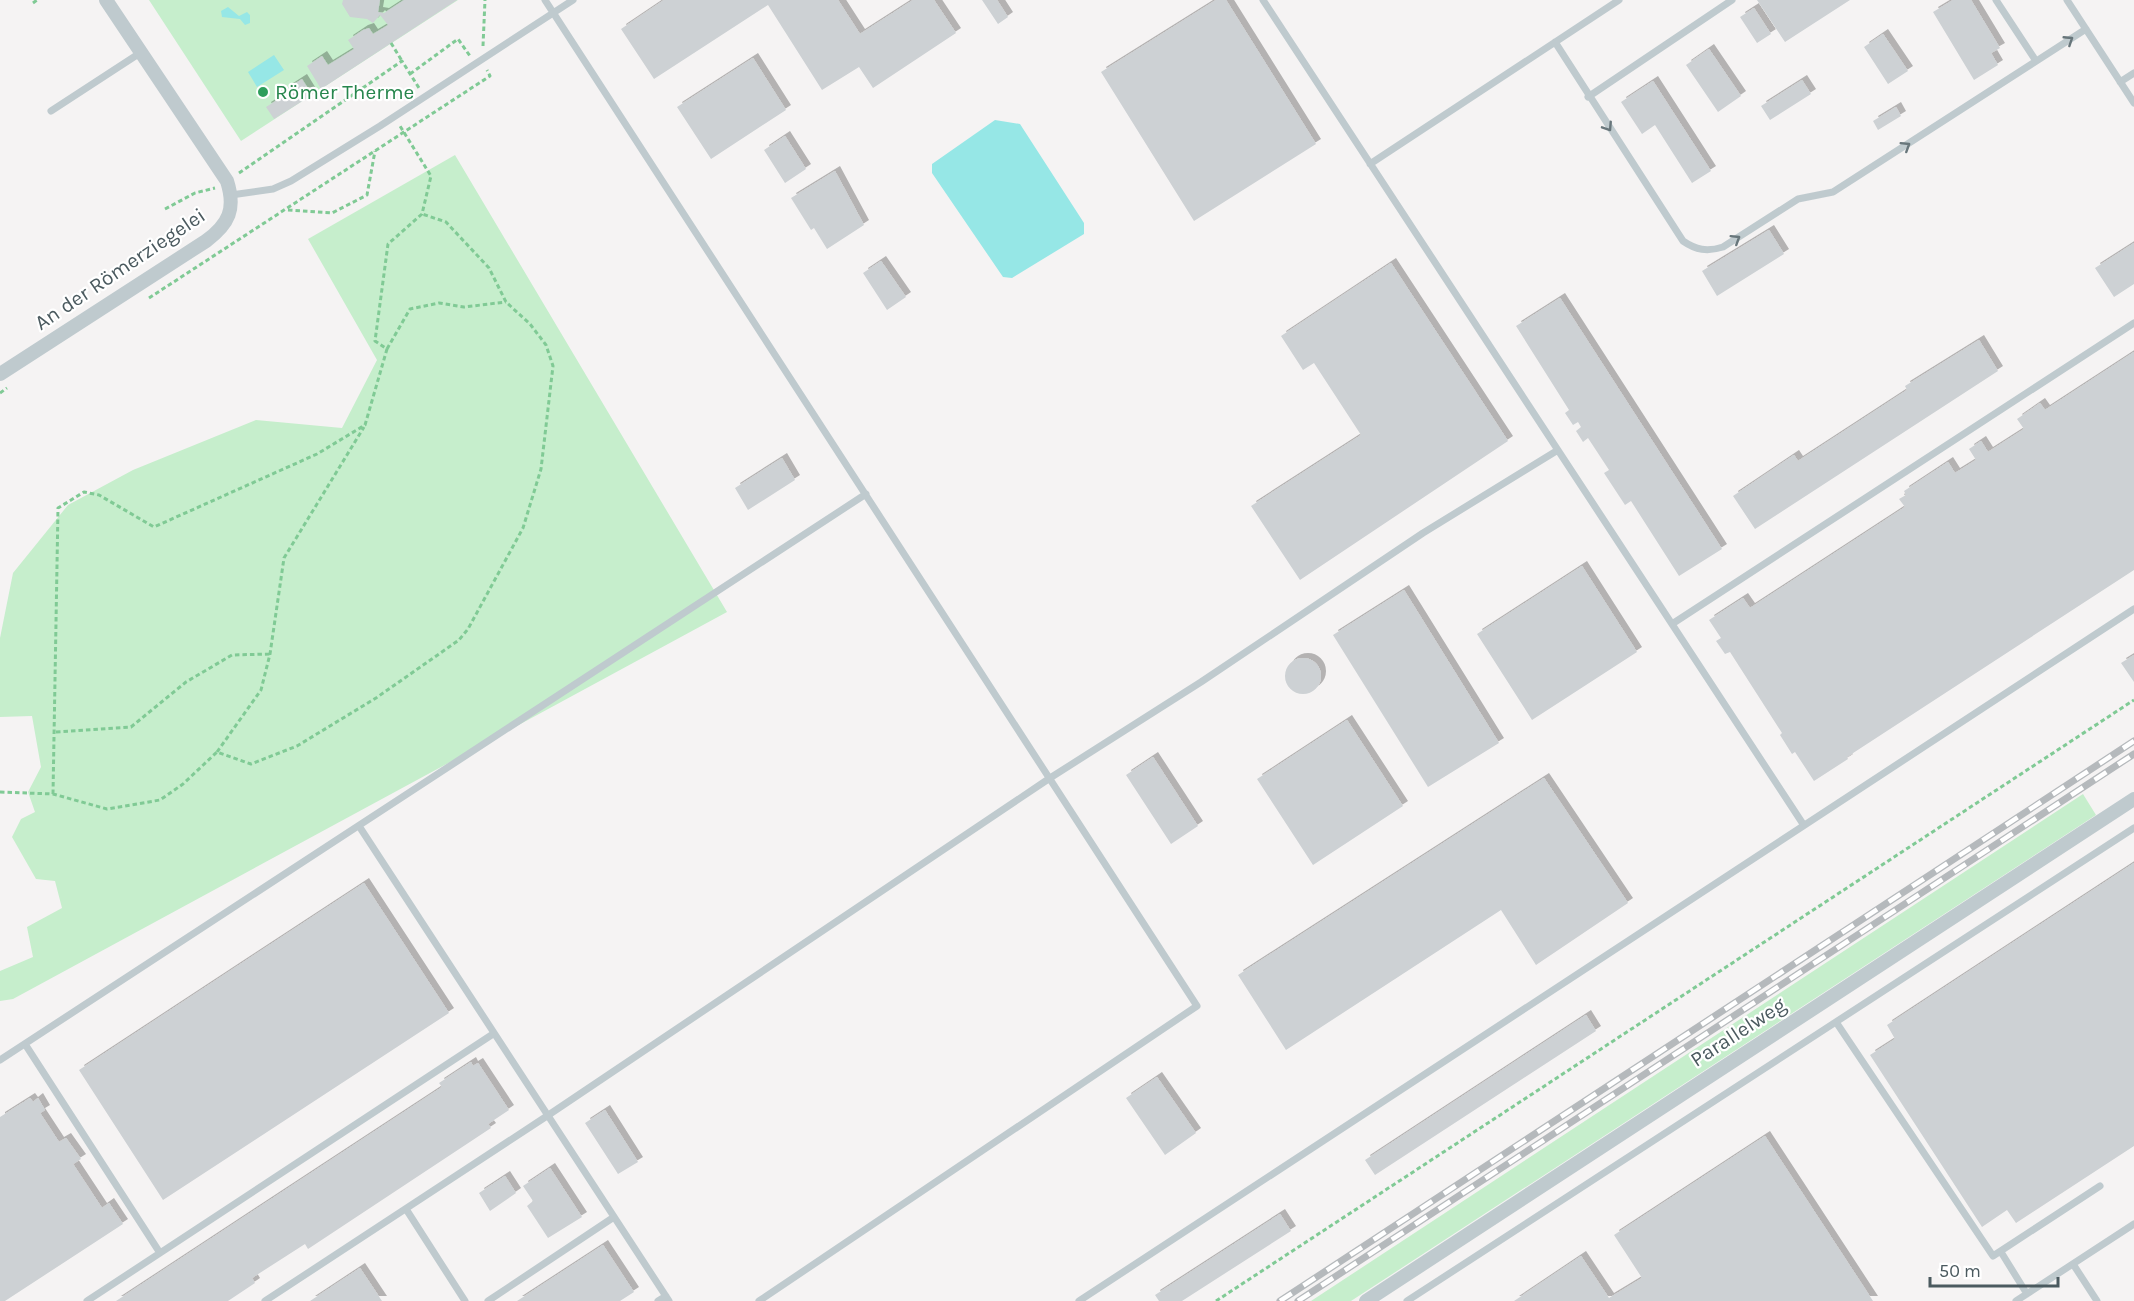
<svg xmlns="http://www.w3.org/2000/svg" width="2134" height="1301" font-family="Karla,sans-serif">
<defs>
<filter id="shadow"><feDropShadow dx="5" dy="-5" stdDeviation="0" flood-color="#0004"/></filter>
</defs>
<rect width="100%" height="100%" fill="#f5f3f3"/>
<path fill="#c6eecc" d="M149 0H458L241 141Z
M455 155 727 612 13 999 0 1001V971L33 957 27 927 62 908 55 881 36 879 12 837 21 819 35 812 28 792 41 767 32 716 0 717V638L13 573 68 505 133 470 256 420 342 428 377 360 308 239Z
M2083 794 2096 815 1351 1301H1311Z"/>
<path fill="#96e7e6" d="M228 7 239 16 247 12 250 15V23L245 25 240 19 222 17 221 11Z
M274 55 284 70 257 87 248 72Z
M995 120 1020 124 1084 223V234L1012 278 1003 277 932 173V164Z"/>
<path fill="#cdd1d4" filter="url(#shadow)" d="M343 0H380L378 12 384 13 404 0H457L321 89 307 66 322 56 328 65 354 49 348 40 363 30 369 28 373 34 388 25 380 15 373 23 367 19 350 17 342 4Z
M664 0H838L860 34 913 0H934L956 33 873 88 859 67 822 90 768 5 654 79 621 29Z
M982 0H997L1008 17 998 24Z
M1216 0H1226L1316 144 1194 221 1101 72Z
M1757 0H1850L1785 42Z
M1953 0H1971L2000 48 1991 53 1998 65 1974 80 1933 12Z
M1754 8 1771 34 1757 43 1740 17Z
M1883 34 1908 71 1888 84 1864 47Z
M1709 49 1741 96 1718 112 1686 65Z
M753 58 786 110 711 159 677 107Z
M302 79 312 95 274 119 266 107 288 93 285 90Z
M1802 80 1811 94 1770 120 1761 106Z
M1653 81 1711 171 1692 183 1655 125 1642 134 1621 102Z
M1896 107 1901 116 1878 130 1873 121Z
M785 136 806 169 785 183 764 150Z
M835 171 864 225 827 249 814 228 811 230 791 198Z
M1769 230 1784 254 1717 296 1702 271Z
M2134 243V284L2114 297 2095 268Z
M881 261 906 297 887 310 863 273Z
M1391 263 1508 441 1300 580 1251 506 1361 435 1314 363 1303 370 1281 336Z
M1560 298 1722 549 1679 576 1631 501 1625 505 1604 473 1609 470 1588 438 1583 442 1576 431 1581 427 1578 422 1573 425 1565 413 1569 410 1516 326Z
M1979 340 1998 371 1755 529 1733 496 1794 455 1798 461 1907 390 1905 386Z
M2134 352V570L1847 757 1848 759 1814 781 1795 752 1792 754 1780 735 1782 733 1730 652 1725 654 1716 641 1721 638 1709 620 1743 598 1750 608 1905 507 1899 499 1906 495 1904 491 1948 462 1955 473 1976 460 1969 449 1981 441 1988 452 2024 429 2017 419 2040 403 2045 410Z
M782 458 795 480 748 510 735 488Z
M1582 566 1637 652 1532 720 1477 634Z
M1404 590 1499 743 1428 787 1333 635Z
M2134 655V682L2121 663Z
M1285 676a18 18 0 1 1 36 0a18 18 0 1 1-36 0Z
M1347 720 1403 806 1313 865 1257 779Z
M1153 757 1198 826 1171 844 1126 775Z
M1544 778 1628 903 1536 965 1501 910 1286 1050 1238 975Z
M2134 863V1146L2016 1223 2007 1210 1982 1227 1870 1055 1895 1039 1887 1025Z
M364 883 449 1013 163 1200 79 1070Z
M1586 1015 1596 1031 1375 1175 1365 1160Z
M471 1062 473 1066 478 1063 509 1110 488 1124 491 1128 308 1249 305 1244 252 1278 255 1283 228 1301H116L442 1087 439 1083Z
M1157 1077 1196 1133 1165 1155 1126 1098Z
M30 1098 33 1102 38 1098 45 1110 40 1113 59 1142 66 1138 81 1159 73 1164 102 1208 109 1203 123 1224 5 1301H0V1117Z
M605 1110 638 1162 618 1174 585 1123Z
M1765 1136 1873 1301H1514L1581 1256 1609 1298 1642 1278 1614 1235Z
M550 1168 582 1217 548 1238 527 1206 533 1201 523 1186Z
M505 1176 516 1193 490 1211 479 1193Z
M1280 1214 1291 1231 1182 1301H1159L1155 1295Z
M603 1245 634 1292 620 1301H517Z
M360 1268 382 1301H310Z"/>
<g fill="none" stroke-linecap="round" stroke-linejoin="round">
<path stroke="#80ca95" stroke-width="3" stroke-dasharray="4.5 3" stroke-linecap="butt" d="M33 3 37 0
M391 43 402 61
M483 46 485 0
M410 74 458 39 470 56
M239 173 402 61 419 88
M165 209 195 193 215 188
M288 210 332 213 367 195 375 151
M149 298 490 76 487 70
M387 349 410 309 439 303 464 307 506 302
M0 393 7 388
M56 732 131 727 186 682 232 655 270 654
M217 752 261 690 270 654 284 558 364 427
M0 792 53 794 107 809 160 800 183 784 217 752 251 764 297 746 376 698 459 640 468 629 523 528 541 469 553 366 546 345 530 324 506 302 489 268 446 222 422 214
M53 794 58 508 84 492 99 495 154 527 317 454 365 425 387 349 375 341 388 244 422 214 431 176 400 126
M1216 1301 2134 700"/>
<path stroke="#bfcace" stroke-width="7" d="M545 0 1197 1006 759 1301
M1263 0 1803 824
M1996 0 2036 61
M2067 0 2134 103
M1555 42 1683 241C1696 250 1707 252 1723 247L1798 199 1833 192 2086 29
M2120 82 2134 73
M1588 97 1732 0
M51 111 140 53
M1370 164 1619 0
M231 195 273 189 291 181 380 126 573 0
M1672 624 2134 323
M359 826 669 1301
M1836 1022 1993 1256 2100 1186
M25 1044 160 1253
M0 1060 866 494
M406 1209 465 1301
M2001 1252 2027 1294
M2073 1264 2097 1301
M87 1301 493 1034
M265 1301 547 1116 1050 778 1201 682 1423 533 1558 450
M488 1301 614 1217
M658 1301 666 1296
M1079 1301 2134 609
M1407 1301 2134 828
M2016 1301 2134 1224"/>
<path stroke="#bfcace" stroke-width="14" d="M0 374 206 241C229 224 236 209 227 181L106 0
M1366 1301 2134 799"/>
<defs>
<path id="rail" d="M1280 1301 2134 741
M1298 1301 2134 754"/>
</defs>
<use href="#rail" stroke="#b5b9bc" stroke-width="7"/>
<use href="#rail" stroke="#fff" stroke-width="4.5" stroke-dasharray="14" stroke-linecap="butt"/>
</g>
<defs><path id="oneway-chevron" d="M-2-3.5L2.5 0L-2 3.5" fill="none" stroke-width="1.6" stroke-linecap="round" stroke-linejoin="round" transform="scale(1.5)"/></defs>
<g stroke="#68767b">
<use href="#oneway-chevron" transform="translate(2069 40) rotate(-33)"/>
<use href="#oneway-chevron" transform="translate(1608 127) rotate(57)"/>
<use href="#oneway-chevron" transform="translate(1906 146) rotate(-32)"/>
<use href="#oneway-chevron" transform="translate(1736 239) rotate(-32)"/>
</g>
<circle fill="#2e9e5b" stroke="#fff" stroke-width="2" cx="263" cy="92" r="6"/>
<g text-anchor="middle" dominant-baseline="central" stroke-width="4.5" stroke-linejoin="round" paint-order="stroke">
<g font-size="21" fill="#27864d" stroke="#fff" text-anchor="start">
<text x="275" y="92">Römer Therme</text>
</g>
<g font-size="21" fill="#4b5a5f" stroke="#fff">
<text transform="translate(120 269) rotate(-34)">An der Römerziegelei</text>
<text transform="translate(1738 1032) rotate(-33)">Parallelweg</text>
</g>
</g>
<path d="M1930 1277v9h128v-9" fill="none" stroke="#4b5a5f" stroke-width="3"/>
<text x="1939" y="1277" font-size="18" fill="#4b5a5f" stroke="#ffffff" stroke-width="4.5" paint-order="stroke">50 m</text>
</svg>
